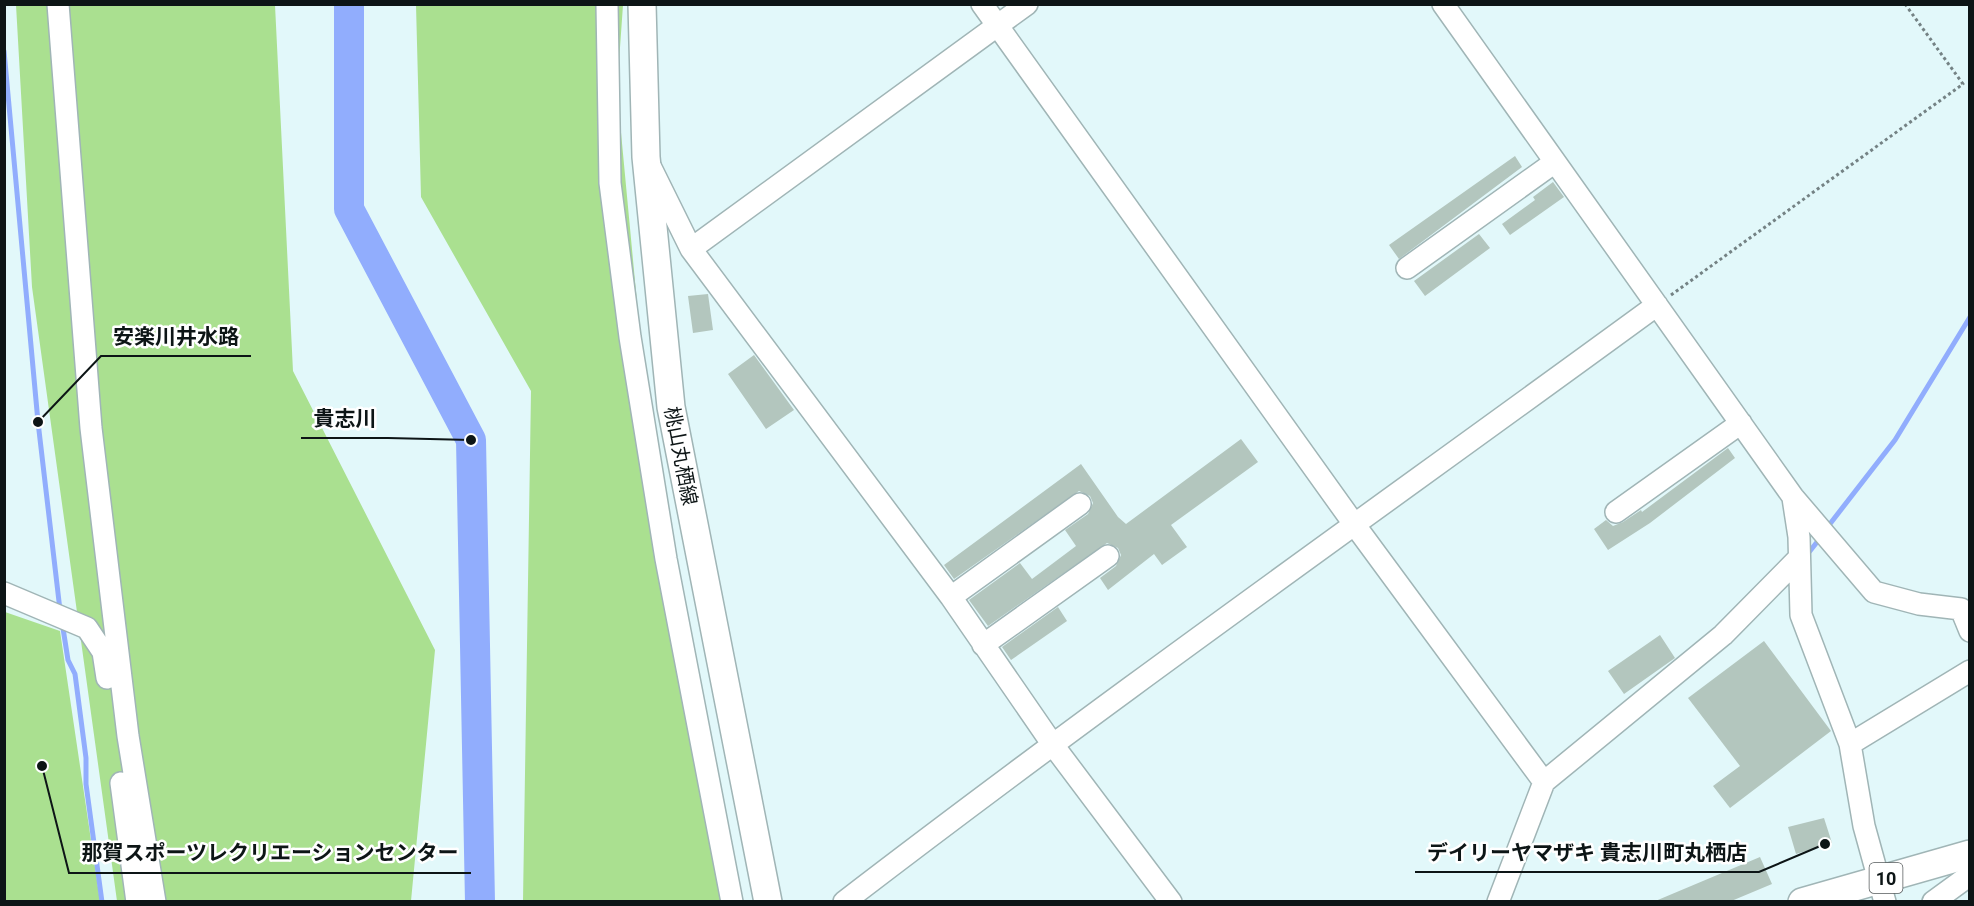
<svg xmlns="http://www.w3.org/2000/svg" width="1974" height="906" font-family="Roboto,'Noto Sans JP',sans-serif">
<rect width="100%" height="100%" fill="#e2f8fa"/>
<path fill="#aae090" d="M16 5H275L293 371 435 650 411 901H117L32 287Z
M416 5H623L617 90 646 398 741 901H523L531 391 421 197Z
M5 612 60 631 100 901H5Z"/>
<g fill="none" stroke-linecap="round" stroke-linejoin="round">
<path stroke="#91adfd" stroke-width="5" d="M4 51 38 422 60 610
M1826 529 1895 440 1970 317
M1806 556 1821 537
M62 622 68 660 75 674 86 758V784L102 902"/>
<path stroke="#91adfd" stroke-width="30" d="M349 4V209L471 440 480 902"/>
</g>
<path fill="#b3c6be" d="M1515 156 1522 167 1399 259 1389 245Z
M1553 182 1564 197 1510 235 1502 224 1535 200 1533 197Z
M1479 234 1490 248 1425 296 1414 281Z
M708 294 713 330 693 333 688 296Z
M754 355 794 410 766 429 728 374Z
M1241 439 1258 462 1171 525 1187 547 1162 565 1154 554 1108 590 1100 578 1116 566 1121 555 1118 548 1107 543 988 626 969 600 1020 563 1032 579 1076 546 1065 530 1088 514 1093 503 1090 496 1079 491 954 579 944 565 1081 464 1118 517 1126 524Z
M1728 448 1735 458 1650 523 1608 550 1594 529 1606 520 1613 526 1623 522 1641 510 1642 512Z
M1058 607 1067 621 1011 660 1002 647Z
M1660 635 1675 658 1624 694 1608 671Z
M1764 641 1831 731 1730 808 1713 786 1740 766 1688 698Z
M1824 818 1832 843 1796 854 1788 827Z
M1760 857 1772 884 1729 902H1653Z"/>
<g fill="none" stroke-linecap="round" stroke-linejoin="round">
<defs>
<path id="minor" d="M58 4 91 428 128 736 155 902
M607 4 610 183 630 337 666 559 732 902
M982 4 1354 524 1544 782
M1443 4 1793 497 1874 592 1919 604 1961 609 1970 631
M651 168 691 249 951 597 1053 745 1171 902
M691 249 1027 4
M1407 268 1555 162
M1793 498 1799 537 1801 615 1850 744 1864 826 1885 902
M1616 512 1741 423
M4 593 87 628 103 652 107 678
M951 597 1080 504
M983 645 1108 556
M1850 744 1970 671
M121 783 137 902
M844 902C1111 697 1386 503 1657 305
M1498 902 1544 782 1723 635 1799 558
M1933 902 1970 875"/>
<path id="major" d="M642 4 646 157 671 407 768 902
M1802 902 1970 854"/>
</defs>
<use href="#minor" stroke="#a0b5b6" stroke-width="24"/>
<use href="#major" stroke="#a0b5b6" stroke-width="30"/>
<path stroke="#748284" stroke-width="3" stroke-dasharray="3 3" stroke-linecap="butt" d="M1671 295 1963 84 1905 4"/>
<use href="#minor" stroke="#fff" stroke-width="21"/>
<use href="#major" stroke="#fff" stroke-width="27"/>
</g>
<g text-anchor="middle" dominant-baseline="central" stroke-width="5" stroke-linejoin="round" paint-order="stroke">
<rect fill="#fff" stroke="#565b5c" stroke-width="1.5" x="1869.5" y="863" width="33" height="30" rx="4.5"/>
<g font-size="18" font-weight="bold" fill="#0d1516">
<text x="1886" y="878">10</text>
</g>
<g font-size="20" fill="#0d1516" stroke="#fff">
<text transform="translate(681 456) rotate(79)">桃山丸栖線</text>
</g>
</g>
<path fill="none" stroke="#0d1516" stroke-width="2" d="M38 422L101 356H251M471 440L388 438H301M1825 844L1759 872H1415M42 766L69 873H471"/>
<g fill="#0d1516" stroke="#fff" stroke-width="2">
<circle cx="38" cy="422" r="6"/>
<circle cx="471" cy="440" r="6"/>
<circle cx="1825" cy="844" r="6"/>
<circle cx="42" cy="766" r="6"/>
</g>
<g font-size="21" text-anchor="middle" font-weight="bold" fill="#0d1516" stroke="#fff" stroke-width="5" stroke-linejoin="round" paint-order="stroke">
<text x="176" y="344">安楽川井水路</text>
<text x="345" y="426">貴志川</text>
<text x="1587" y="860">デイリーヤマザキ 貴志川町丸栖店</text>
<text x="270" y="860">那賀スポーツレクリエーションセンター</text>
</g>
<rect width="1974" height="906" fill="none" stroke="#0d1516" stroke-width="12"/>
</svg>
